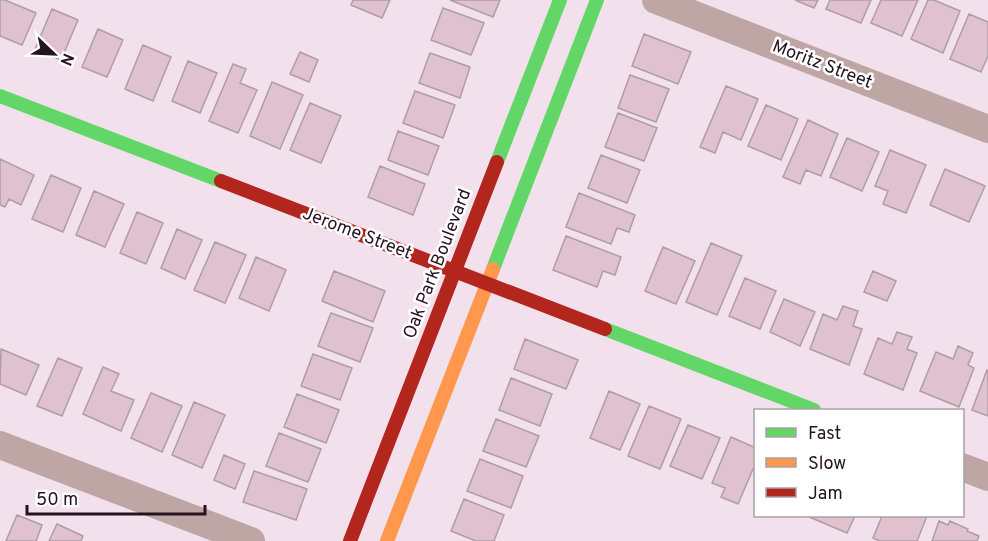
<svg xmlns="http://www.w3.org/2000/svg" width="988" height="541" font-family="Overpass,sans-serif">
<rect width="100%" height="100%" fill="#f2e1ec"/>
<path fill="#e0c2cf" stroke="#ae9da5" stroke-width="1.5" d="M0 0H5L36 13 22 45 0 36Z
M353 0H390L382 18 351 5Z
M450 0H500L493 17Z
M795 0H818L814 8Z
M830 0H871L861 23 826 9Z
M881 0H918L902 36 871 23Z
M928 0H934L960 11 943 53 911 39Z
M443 8 484 23 471 55 431 40Z
M52 9 78 20 61 60 35 49Z
M969 14 988 22V56L981 72 950 59Z
M98 29 123 40 107 77 82 67Z
M644 34 691 52 678 84 632 66Z
M143 45 171 57 153 101 125 89Z
M300 52 318 60 309 82 290 74Z
M430 53 470 67 460 98 419 83Z
M188 61 217 73 200 113 172 101Z
M233 64 246 69 240 83 257 90 238 133 209 121Z
M630 75 669 89 656 122 618 108Z
M272 82 303 95 280 149 250 136Z
M726 86 758 99 741 140 723 132 715 153 700 147Z
M415 91 455 105 443 138 403 123Z
M310 103 341 116 321 163 290 150Z
M766 105 798 119 781 160 748 146Z
M618 113 657 128 644 161 605 147Z
M808 120 838 134 821 176 806 170 800 184 783 177Z
M398 131 439 146 428 175 388 160Z
M847 138 879 152 862 191 830 177Z
M890 150 926 165 906 213 883 204 888 191 875 186Z
M601 155 640 170 627 203 588 188Z
M0 159 34 175 21 205 9 199 5 207 0 205Z
M380 166 425 184 413 215 368 197Z
M945 169 985 186 969 222 930 205Z
M51 175 81 188 63 232 32 219Z
M94 191 124 204 105 247 76 235Z
M579 193 635 215 629 232 617 228 611 244 566 227Z
M137 212 163 223 146 264 120 253Z
M177 229 202 240 185 279 161 268Z
M566 236 621 257 615 275 603 271 597 287 553 270Z
M215 242 246 255 225 303 194 290Z
M711 243 742 256 717 315 686 302Z
M663 247 695 261 676 304 645 291Z
M256 257 286 270 269 311 239 298Z
M334 271 385 291 373 322 322 301Z
M873 271 896 281 887 301 864 292Z
M745 278 776 291 760 329 729 316Z
M784 299 815 312 800 346 770 332Z
M843 306 858 311 853 326 862 329 849 365 810 349 823 314 837 320Z
M331 313 373 328 360 362 318 346Z
M897 332 912 337 907 349 917 353 903 390 864 374 878 338 892 344Z
M525 339 578 360 566 389 514 369Z
M958 346 973 353 968 365 974 368 959 407 920 391 936 352 953 359Z
M1 349 39 365 26 395 0 384Z
M313 354 352 368 340 400 301 386Z
M58 358 82 368 62 416 37 406Z
M103 367 119 374 111 391 134 400 121 431 83 414Z
M987 370H988V416L972 410Z
M511 378 552 394 540 426 499 410Z
M609 391 640 404 620 450 590 438Z
M151 393 182 406 162 452 131 438Z
M297 394 339 410 326 443 284 427Z
M194 402 225 415 202 468 172 455Z
M649 406 681 419 660 469 628 456Z
M496 419 539 436 526 467 483 451Z
M688 425 720 438 702 479 670 466Z
M279 433 321 449 308 482 266 466Z
M731 437 756 448V462L738 504 721 497 725 488 712 483Z
M224 455 245 464 235 489 214 480Z
M480 459 523 476 511 508 467 491Z
M254 471 307 489 296 520 243 502Z
M464 499 504 515 494 541H476L451 531Z
M17 515 42 525 36 541H6Z
M807 516H855L847 533Z
M882 516H927L917 541H880L873 538Z
M939 521 948 525 950 521 968 529 967 531 979 536 977 541H932Z
M57 524 83 536 81 541H49Z"/>
<g fill="none" stroke-linecap="round" stroke-linejoin="round">
<path stroke="#bda6a4" stroke-width="28" d="M656 0 988 129
M0 445 251 541
M962 467 988 477"/>
<path stroke="#63d668" stroke-width="14" d="M0 96 221 181
M497 162 560 0
M493 269 597 0
M605 329 814 410"/>
<path stroke="#ff974d" stroke-width="14" d="M387 541 493 269"/>
<path stroke="#b3261e" stroke-width="14" d="M221 181 605 329
M350 541 497 162"/>
</g>
<g text-anchor="middle" dominant-baseline="central" stroke-width="5" stroke-linejoin="round" paint-order="stroke">
<g font-size="18" fill="#25131f" stroke="#fff">
<text transform="translate(822 65) rotate(21)">Moritz Street</text>
<text transform="translate(357 234) rotate(21)">Jerome Street</text>
<text transform="translate(438 264) rotate(-69)">Oak Park Boulevard</text>
</g>
</g>
<rect x="754" y="409" width="210" height="108" fill="#ffffff" stroke="#a8a1a5" stroke-width="1.5"/>
<rect x="766" y="428" width="30" height="9" fill="#63d668" stroke="#a8a1a5" stroke-width="1.5"/>
<text x="808" y="439" font-size="18" fill="#25131f">Fast</text>
<rect x="766" y="458" width="30" height="9" fill="#ff974d" stroke="#a8a1a5" stroke-width="1.5"/>
<text x="808" y="469" font-size="18" fill="#25131f">Slow</text>
<rect x="766" y="488" width="30" height="9" fill="#b3261e" stroke="#a8a1a5" stroke-width="1.5"/>
<text x="808" y="499" font-size="18" fill="#25131f">Jam</text>
<g transform="translate(54 54) rotate(113)" stroke="#ffffff" stroke-width="4.5" paint-order="stroke">
<path d="M0-4.5L10 22L0 15L-10 22Z" fill="#25131f"/>
<text y="-9" font-size="16" font-weight="bold" text-anchor="middle" fill="#25131f">N</text>
</g>
<path d="M27 505v9h178v-9" fill="none" stroke="#25131f" stroke-width="3"/>
<text x="36" y="505" font-size="18" fill="#25131f" stroke="#ffffff" stroke-width="4.5" paint-order="stroke">50 m</text>
</svg>
